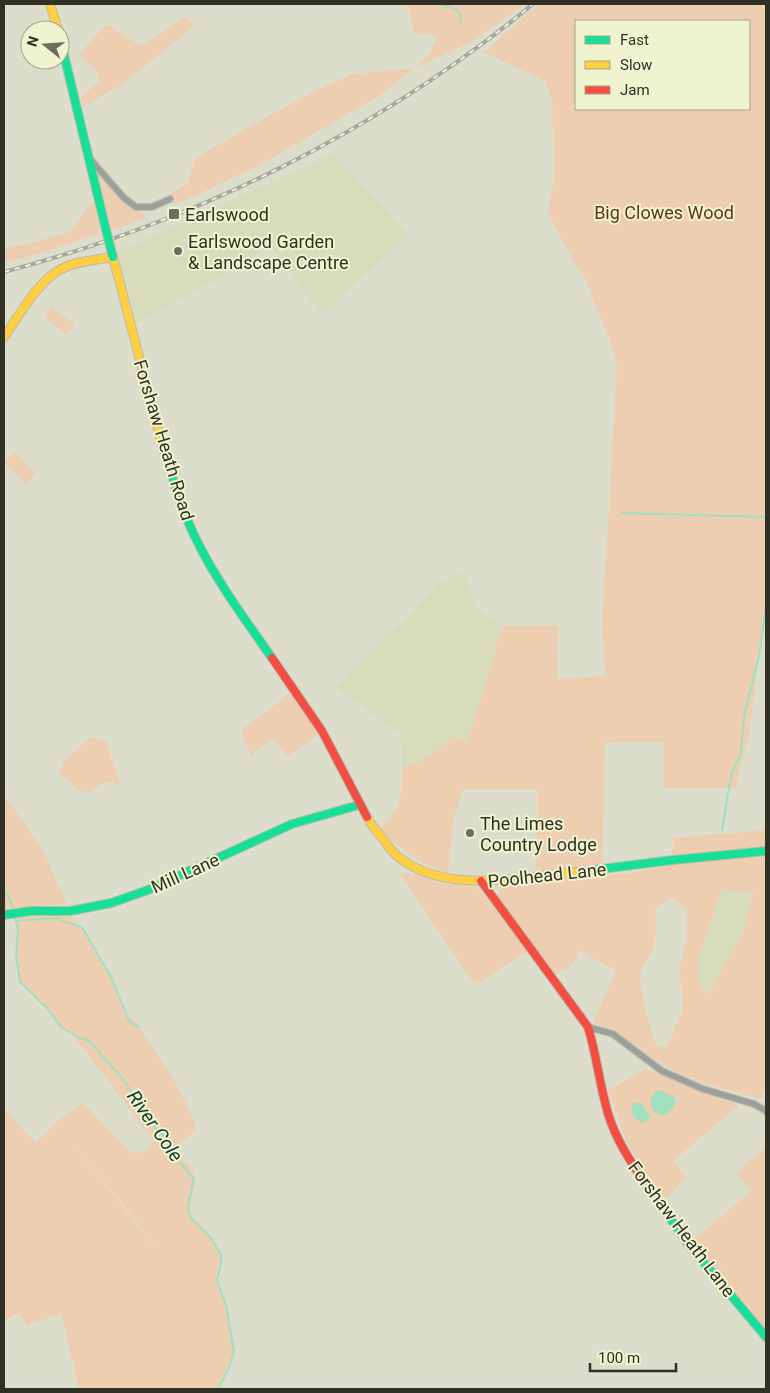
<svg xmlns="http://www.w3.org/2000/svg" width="770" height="1393" font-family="Roboto,sans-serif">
<rect width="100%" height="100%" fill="#dcddcb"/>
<path fill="#d9dbbd" d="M334 154 410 235 321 314 272 248 133 326 117 252Z
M464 572 474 605 487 617 503 626 467 743 442 746 431 756 415 765 402 767 401 734 335 687 381 638 402 623 439 582Z
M722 889 753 891 744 930 707 998 698 981V959Z"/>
<path fill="#eeceb1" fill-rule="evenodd" d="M407 4H525L471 42 415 68 377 97 258 166 175 205 171 192 188 184 194 159 268 116 323 87 352 74 415 68 429 54 438 36 414 32Z
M539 4H766V615L760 644 759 656 756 662 755 690 749 736 739 772 737 788H664V742L605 743 602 866 536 872 537 789H463L453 822 448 873C420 865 400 848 379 829L396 811 401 793 402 767C425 763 436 750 455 736L467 743 503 626 559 625 557 679 606 676 602 626 617 366 608 336 584 276 573 260 548 213 554 178 552 100 545 81 484 52ZM576 21H749V109H576Z
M185 17 195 24 186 33 123 84 83 107 81 97 100 81 95 69 80 55 88 44 107 24 141 46Z
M97 172 128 206 146 215 144 218 111 231Z
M90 203 95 204 100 234 32 256 4 262V248L31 243 70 232Z
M52 307 75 325 66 335 44 317Z
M15 452 36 474 26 485 4 463Z
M291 693 318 734 288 757 273 738 251 756 242 735 241 730Z
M89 738 106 740 121 785 109 781 88 792 79 791 70 782 59 774 65 760Z
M4 795 42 848 67 904 13 908 4 910Z
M766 830V1092L763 1093 762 1099 705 1084 664 1066 616 1031 593 1022 616 971 579 950 577 957 566 971 564 969 554 976 497 897 504 883 629 873 672 865 673 838ZM722 889 753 892 744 930 707 997 698 981V959ZM671 897 687 909V937L679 968 683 1006 667 1048 657 1046C651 1034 637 982 641 970 643 964 649 959 651 953 657 940 656 925 655 910Z
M399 873 414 874 439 883 477 887 528 951 475 985Z
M68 915 82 927 111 977 128 1018 134 1019C157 1054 184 1090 197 1130L181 1142 175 1152 194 1170 195 1181 189 1214 208 1232 221 1255 216 1279 226 1305 234 1352 218 1389H79L61 1314 27 1325 20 1313 4 1320V1108L36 1143 56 1122 83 1103 131 1153 146 1152 154 1141 83 1048 74 1040 79 1038 62 1028 47 1008 20 982 16 955 18 932 15 917ZM67 1136 132 1215 159 1252Z
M646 1069 739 1105 673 1161 686 1177 663 1202 626 1141 608 1090Z
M766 1146V1333L692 1241 752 1191 736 1174Z"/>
<path fill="#9ee0c0" d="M658 1090 674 1097 676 1101 674 1107 665 1115H661L653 1111C650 1101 650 1097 658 1090Z
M634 1103H641L650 1117 648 1120 642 1123 633 1116 631 1109Z"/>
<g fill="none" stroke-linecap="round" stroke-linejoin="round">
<path stroke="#9ee0c0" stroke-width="2" d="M440 4 457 10 461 16 460 23
M622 513 766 517
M722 830 731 776 741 753 744 717 759 656 766 607
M4 892 9 897 14 912
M15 916 18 932 16 955 20 982 47 1008 62 1028 80 1038 89 1041 123 1079 154 1126 174 1147 178 1160 194 1179 188 1206 191 1218 211 1238 221 1255V1264L217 1280 226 1305 234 1352 229 1368 218 1389
M16 921 57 918 62 921 82 927 111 977 130 1023 139 1027"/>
<defs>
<path id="street" d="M90 159 124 198 136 207H152L170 199
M588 1027 613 1034 662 1071 703 1089 754 1104 766 1111"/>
<path id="fast" d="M60 38 106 230
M163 448C172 477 181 507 194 535 215 579 244 618 272 658
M577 872 673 860 766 851
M4 915 31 911H70L111 903 148 890 292 824 359 805
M642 1178 688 1244 766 1337"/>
<path id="slow" d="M50 4 58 30
M4 337C19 316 37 282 61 269 76 261 96 260 113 257L163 448
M367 817C371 825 377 832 383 839 386 844 390 849 395 854 441 896 521 877 577 872"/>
<path id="jam" d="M272 658 322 731 367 817
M481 881 588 1027C596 1053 599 1080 606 1106 612 1132 627 1157 642 1178"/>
</defs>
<use href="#street" stroke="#bbbcaf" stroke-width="8"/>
<use href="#fast" stroke="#bbbcaf" stroke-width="10"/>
<use href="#slow" stroke="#bbbcaf" stroke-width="10"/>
<use href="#jam" stroke="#bbbcaf" stroke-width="10"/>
<use href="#street" stroke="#9da09a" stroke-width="5.5"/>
<use href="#fast" stroke="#16e098" stroke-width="8"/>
<use href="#slow" stroke="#ffcf43" stroke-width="8"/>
<use href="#jam" stroke="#f24e42" stroke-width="8"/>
<defs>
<path id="rail" d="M4 272C196 221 379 131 533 4"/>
</defs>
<use href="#rail" stroke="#a5a69d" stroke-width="4"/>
<use href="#rail" stroke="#f0f3d0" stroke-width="2" stroke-dasharray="5.5" stroke-linecap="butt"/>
<defs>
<path id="fast-bridge" d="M106 230 113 257"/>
</defs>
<use href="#fast-bridge" stroke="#bbbcaf" stroke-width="10" stroke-linecap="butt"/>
<use href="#fast-bridge" stroke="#16e098" stroke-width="8"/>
</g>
<g fill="#6c6d5e" stroke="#f0f3d0" stroke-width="2">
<rect x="168" y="208" width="12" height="12" rx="2.5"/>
<circle cx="178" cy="251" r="5"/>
<circle cx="470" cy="833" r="5"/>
</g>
<g text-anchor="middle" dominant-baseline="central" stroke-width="4" stroke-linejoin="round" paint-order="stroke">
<g font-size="18" fill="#633511" stroke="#f0f3d0">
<text x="664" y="212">Big Clowes Wood</text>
</g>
<g font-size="18" fill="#303124" stroke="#f0f3d0" text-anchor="start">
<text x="185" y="214">Earlswood</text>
<text x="188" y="241">Earlswood Garden<tspan x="188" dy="21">&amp; Landscape Centre</tspan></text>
<text x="480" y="823">The Limes<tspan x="480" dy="21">Country Lodge</tspan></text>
</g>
<g font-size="18" fill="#303124" stroke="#f0f3d0">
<text transform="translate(164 440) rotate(73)">Forshaw Heath Road</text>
<text transform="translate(185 873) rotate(-24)">Mill Lane</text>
<text transform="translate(547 875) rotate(-6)">Poolhead Lane</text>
<text transform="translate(682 1229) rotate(53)">Forshaw Heath Lane</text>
</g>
<g font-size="19" font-style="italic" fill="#0b3628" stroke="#f0f3d0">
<text transform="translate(155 1126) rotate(55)">River Cole</text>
</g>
</g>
<rect width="770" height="1393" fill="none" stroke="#303124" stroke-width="10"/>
<rect x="575" y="20" width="175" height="90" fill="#f0f3d0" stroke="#a3a58b"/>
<rect x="585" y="36" width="25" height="8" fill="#16e098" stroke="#a3a58b"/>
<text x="620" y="45" font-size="15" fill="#303124">Fast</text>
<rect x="585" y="61" width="25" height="8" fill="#ffcf43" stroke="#a3a58b"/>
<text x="620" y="70" font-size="15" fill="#303124">Slow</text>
<rect x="585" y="86" width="25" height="8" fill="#f24e42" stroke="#a3a58b"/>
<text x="620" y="95" font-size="15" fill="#303124">Jam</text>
<g transform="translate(45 45) rotate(287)"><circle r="24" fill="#f0f3d0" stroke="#a3a58b"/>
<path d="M0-4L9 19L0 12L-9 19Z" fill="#6c6d5e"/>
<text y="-8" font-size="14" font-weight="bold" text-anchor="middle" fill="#303124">N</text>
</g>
<path d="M590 1363v8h86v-8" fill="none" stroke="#303124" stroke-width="2.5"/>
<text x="598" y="1363" font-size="15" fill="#303124" stroke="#f0f3d0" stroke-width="4" paint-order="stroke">100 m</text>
</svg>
